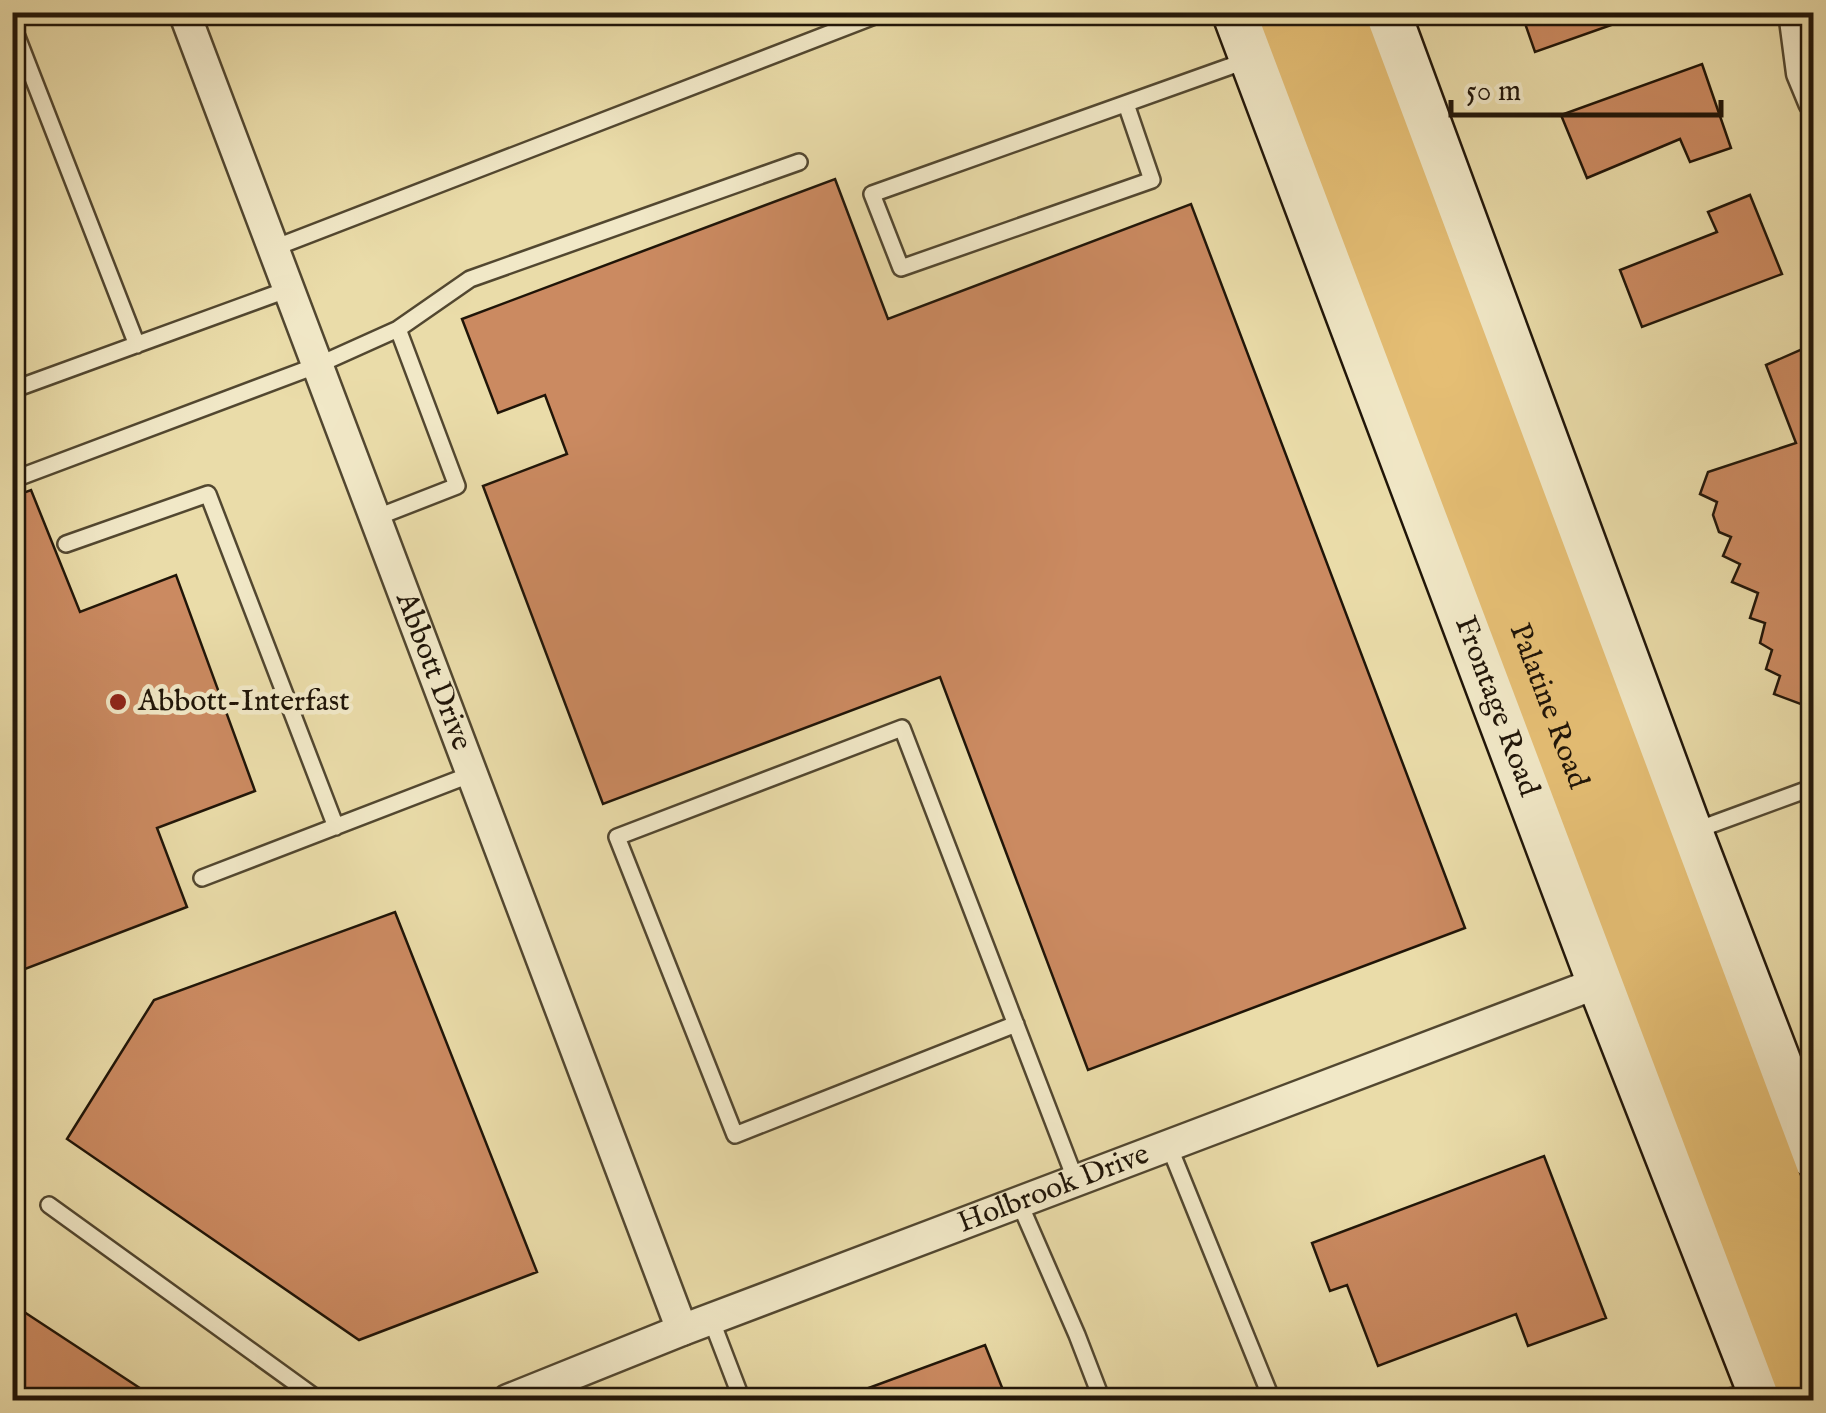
<svg xmlns="http://www.w3.org/2000/svg" width="1826" height="1413" font-family="'IM FELL English',serif">
<rect width="100%" height="100%" fill="#eadca9"/>
<filter id="stains"><feTurbulence type="fractalNoise" baseFrequency=".002" numOctaves="4"/><feColorMatrix values="0 0 0 0 .2 0 0 0 0 .09 0 0 0 0 .02 0 0 0 .5 -.17"/></filter>
<radialGradient id="worn" r=".72"><stop offset=".6" stop-color="#630" stop-opacity="0"/><stop offset="1" stop-color="#630" stop-opacity=".3"/></radialGradient>
<path fill="#cb8a61" stroke="#201508" stroke-width="2.5" d="M1521 12H1648L1535 52Z
M1702 64 1731 148 1690 162 1680 139 1587 178 1561 115Z
M835 179 888 319 1191 204 1465 928 1088 1070 940 677 603 804 483 486 567 454 545 395 498 413 462 319Z
M1750 195 1782 274 1642 327 1620 270 1717 232 1708 212Z
M1814 344V709L1774 694 1780 676 1766 669 1772 650 1760 643 1765 623 1750 618 1758 593 1732 582 1740 564 1723 556 1731 537 1719 532 1713 515 1717 502 1700 494 1708 472 1796 443 1766 365Z
M31 490 80 612 176 575 255 791 157 828 187 907 12 974V497Z
M395 912 537 1272 359 1340 67 1139 154 1000Z
M1544 1156 1606 1318 1528 1346 1516 1314 1378 1366 1347 1285 1330 1291 1312 1243Z
M12 1304 158 1400H12Z
M985 1345 1007 1400H836Z"/>
<g fill="none" stroke-linecap="round" stroke-linejoin="round">
<defs>
<path id="lane" d="M12 24 137 345
M1126 104 1152 180 901 268 872 194 1248 60
M274 248 885 12
M398 329 470 279 799 162
M12 390 289 289
M12 480 318 365 398 329 457 486 375 518
M66 544 208 494 336 827
M1694 831 1814 787
M202 878 472 774
M1016 1024 735 1135 617 837 902 728 1076 1181
M1169 1146 1272 1400
M1019 1202 1077 1335 1102 1400
M49 1205 319 1400
M711 1319 742 1400
M1712 1400 1756 1392"/>
<g id="street">
<path id="s1" d="M184 12 682 1330"/>
<path d="M1794 12 1802 73 1814 102"/>
<path id="s2" d="M508 1400 682 1330 1600 982"/>
</g>
<g id="secondary">
<path id="s3" d="M1235 12 1600 982 1764 1400"/>
<path d="M1387 12 1685 820 1814 1156"/>
</g>
<g id="highway">
<path id="s4" d="M1286 12 1810 1400"/>
<path d="M1335 12 1814 1292"/>
</g>
</defs>
<use href="#lane" stroke="#524730" stroke-width="20"/>
<use href="#street" stroke="#524730" stroke-width="35"/>
<use href="#secondary" stroke="#201508" stroke-width="50"/>
<use href="#highway" stroke="#201508" stroke-width="60"/>
<use href="#lane" stroke="#f1e8c7" stroke-width="15"/>
<use href="#street" stroke="#f1e8c7" stroke-width="30"/>
<use href="#secondary" stroke="#f1e8c7" stroke-width="45"/>
<use href="#highway" stroke="#e5be74" stroke-width="55"/>
</g>
<circle fill="#8f2418" stroke="#f1e8c7" stroke-width="4" cx="118" cy="702" r="10"/>
<g text-anchor="middle" dominant-baseline="central" stroke-width="9" stroke-linejoin="round" paint-order="stroke">
<g font-size="30" fill="#201508" stroke="#f1e8c7">
<text stroke="none"><textPath href="#s1" startOffset="705">Abbott Drive</textPath></text>
<text stroke="none"><textPath href="#s3" startOffset="742">Frontage Road</textPath></text>
<text stroke="none"><textPath href="#s4" startOffset="742">Palatine Road</textPath></text>
<text stroke="none"><textPath href="#s2" startOffset="585">Holbrook Drive</textPath></text>
</g>
<g font-size="30" fill="#201508" stroke="#f1e8c7" text-anchor="start">
<text x="138" y="702">Abbott-Interfast</text>
</g>
</g>
<rect width="1826" height="1413" fill="none" stroke="#eadca9" stroke-width="50"/>
<rect x="15" y="15" width="1796" height="1383" fill="none" stroke="#201508" stroke-width="5"/>
<rect x="25" y="25" width="1776" height="1363" fill="none" stroke="#201508" stroke-width="2.5"/>
<path d="M1451 100v15h270v-15" fill="none" stroke="#201508" stroke-width="5"/>
<text x="1466" y="100" font-size="30" fill="#201508" stroke="#f1e8c7" stroke-width="8" paint-order="stroke">50 m</text>
<rect width="100%" height="100%" filter="url(#stains)"/>
<rect width="100%" height="100%" fill="url(#worn)"/>
</svg>
